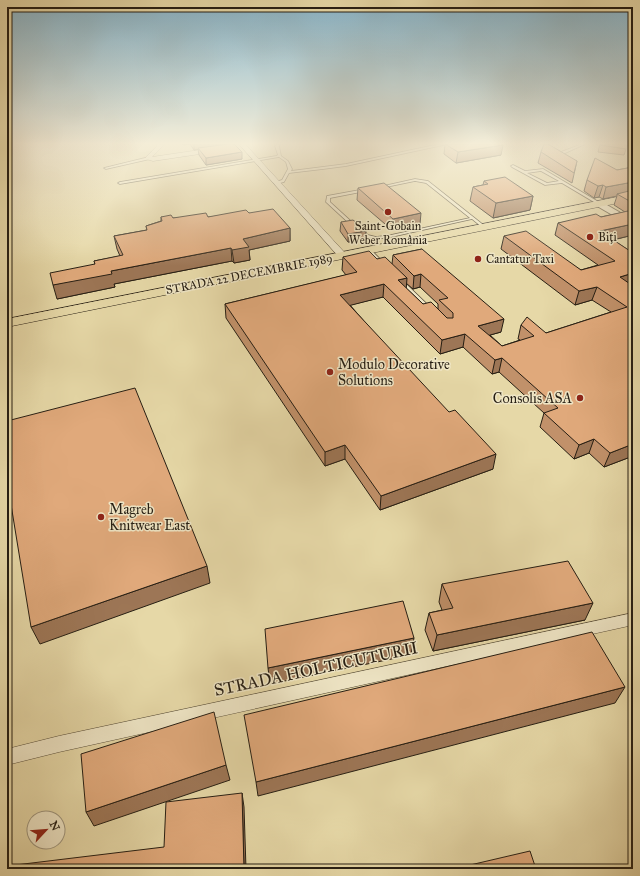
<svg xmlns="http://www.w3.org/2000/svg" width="640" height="876" font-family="'IM FELL Great Primer',serif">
<rect width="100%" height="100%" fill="#e6d8a7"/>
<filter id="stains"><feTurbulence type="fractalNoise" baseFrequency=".005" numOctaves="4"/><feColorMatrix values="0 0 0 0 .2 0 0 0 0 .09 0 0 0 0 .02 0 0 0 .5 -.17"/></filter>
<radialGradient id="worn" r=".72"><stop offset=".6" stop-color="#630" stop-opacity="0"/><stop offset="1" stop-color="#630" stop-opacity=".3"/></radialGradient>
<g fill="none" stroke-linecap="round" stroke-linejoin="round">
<defs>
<path id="service" d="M278 144H281L279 146 281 156 288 161 292 169 291 171 346 164 430 146 443 144H448L346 166 323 169 289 173 284 182 276 184 274 183 275 182 282 180 288 169 286 162 279 157 120 184 118 183 120 182 276 156 278 155 275 146Z
M582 144H585L563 154V156H565V158L559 156 561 152Z
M625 144H633V146L625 145Z
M149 157 151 158 150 159 106 169 104 168Z
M513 165 525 171 543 169 602 204 599 205 562 183 545 185 512 167 511 166ZM541 171 559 181 547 183 527 173Z
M415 179 428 181 486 227 483 228 472 219 391 237 376 239 366 237 359 231V229H361L368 235 376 237 391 235 470 218 426 183 415 181 381 188 379 187Z
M365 189 367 190 366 191 330 198V202L354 224V226H352L326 202 327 196Z
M368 249H370L384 263V265H382L368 251Z
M400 280H402L431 308V310H427L400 282Z"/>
<path id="minor" d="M156 144H162L163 146 152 157 213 148 216 150 213 152 153 161 146 159V157L157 146Z
M239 144H245L345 253V257H339Z
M633 613V625L59 752 7 765V749L59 736Z"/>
<path id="tertiary" d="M600 201 633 220V227L597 206 596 204 597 202Z"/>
<path id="primary" d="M633 194V200L7 327V319Z"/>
</defs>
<use href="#service" stroke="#564c38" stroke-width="1.5"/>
<use href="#minor" stroke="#564c38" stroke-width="1"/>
<use href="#tertiary" stroke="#564c38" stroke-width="2"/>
<use href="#primary" stroke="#261e13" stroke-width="1"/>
<use href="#service" fill="#efe6c6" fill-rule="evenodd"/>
<use href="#minor" fill="#efe6c6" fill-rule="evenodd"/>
<use href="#tertiary" fill="#efe6c6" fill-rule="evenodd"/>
<use href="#primary" fill="#e6d8a7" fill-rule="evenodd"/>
</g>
<path fill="#c1916a" stroke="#261e13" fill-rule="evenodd" d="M182 144H234L242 159 206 165 199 155 198 149 194 150 190 144 184 145Z
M445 144 501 155 456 163 444 154Z
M600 144 626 149 624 155 598 152Z
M541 152 577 161 572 183 538 163Z
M633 167V235L613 240 633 253V285H632L633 456 604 467 589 453 574 459 540 427 544 413 499 372 492 374 463 347 440 354 383 297 350 305 493 469 380 510 345 459 325 466 226 318 225 304 346 275 342 270 343 257 377 259 392 264 393 255 422 249 501 332 490 335 502 346 520 340 518 339 521 325 546 333 611 312 592 300 575 305 501 249 504 236 581 270 598 265 555 235 558 223 601 217 625 212 614 205 617 196 603 199 599 197 594 198 584 191 587 180 617 170ZM406 283 413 289 420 287 438 304V309L423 304 406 288Z
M484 181 533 196 530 210 493 218 470 201 473 187 483 185Z
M358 188 420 224 392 230 357 200Z
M249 213 290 228V241L249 250 250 260 234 263 232 261 114 284 115 287 57 299 95 264 94 261 120 256 117 249 114 236 147 230 146 226 161 221V217L173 218 208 217Z
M341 222 366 231 365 240 348 242 340 231Z
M442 584 585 620 433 651 425 630 429 613 442 610 439 602Z"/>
<path fill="#9d7656" stroke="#261e13" d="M194 144H230V145L194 150Z
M503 145 501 155 456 163 458 152Z
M242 152V159L206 165V158Z
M633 182V193L617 194V196L603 199 606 187Z
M603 185 599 197 594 198 598 186Z
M533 196 530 210 493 218 496 203Z
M421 213 420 224 392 230 393 219Z
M633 224V235L596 244 600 231Z
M290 228V241L249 250 250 260 234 263 232 250 243 239Z
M366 231 365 240 348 242V234Z
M231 248 232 261 114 284 115 287 57 299 53 285 111 271Z
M633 273V285L615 290 620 277Z
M421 274 420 287 413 289 414 276Z
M407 278 406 291 398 280Z
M384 284 383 297 340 308V295Z
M597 287 592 300 575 305 579 291Z
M504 319 501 332 476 339 478 326Z
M465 334 463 347 440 354 442 340Z
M502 358 499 372 492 374 495 360Z
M594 439 589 453 574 459 579 445Z
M633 444V456L604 467 610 453Z
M345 445V459L325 466V452Z
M496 454 493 469 380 510 381 496Z
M207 566 210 583 40 644 31 627Z
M593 603 585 620 433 651 437 635Z
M414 638 411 655 270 684 268 668Z
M625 687 615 703 258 796 256 782Z
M226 765 230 780 94 826 86 812Z
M242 793 244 807 246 869H244Z"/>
<path fill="#e0a97b" stroke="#261e13" d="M228 144H234L242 152 206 158 198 148Z
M445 144H501L503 145 458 152Z
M544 144H548L577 161 574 173 541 152Z
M600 144H626V149L600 145Z
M595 158 617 170 633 167V182L606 187 603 185 598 186 587 180Z
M505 177 533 196 496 203 473 187 488 184 484 181Z
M384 183 421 213 393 219 358 188Z
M633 190V203L617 194Z
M273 209 290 228 243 239 249 247 232 250 231 248 111 271 112 274 53 285 50 273 95 264 94 261 123 255 114 236 147 230 146 226 162 221 161 217 171 215 173 218 206 213 208 217 246 210 249 213Z
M628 211 633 214V224L600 231 633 253V273L620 277 633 286V444L610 453 594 439 579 445 544 413 558 408 502 358 495 360 465 334 442 340 384 284 340 295 449 412 455 410 496 454 381 496 345 445 325 452 225 304 357 272 343 257 369 251 377 259 385 257 407 278 398 280 423 304 431 302 447 318H453V313L439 300 448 298 421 274 414 276 393 255 422 249 504 319 478 326 502 346 534 336 521 325 527 317 546 333 627 307 597 287 579 291 504 236 526 231 581 270 615 261 558 223 596 214 601 217Z
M353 220 362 227 366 231 348 234 341 222Z
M135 388 207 566 31 627 7 480V421Z
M568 561 593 603 437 635 429 613 453 608 442 584Z
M403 601 414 638 268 668 265 629Z
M592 632 625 687 256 782 244 715Z
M214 712 226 765 86 812 81 754Z
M242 793 244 869H7V866L164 847 166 802Z
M530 851 536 869H453Z"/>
<linearGradient id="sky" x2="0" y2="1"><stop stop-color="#87b6cd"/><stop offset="0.54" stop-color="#f4edd7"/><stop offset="1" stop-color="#f4edd7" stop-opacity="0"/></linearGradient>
<rect width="640" height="266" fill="url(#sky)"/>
<g fill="#8f2418" stroke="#efe6c6" stroke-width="1.5">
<circle cx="388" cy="212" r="4"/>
<circle cx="590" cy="237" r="4"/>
<circle cx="478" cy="259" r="4"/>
<circle cx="330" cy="372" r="4"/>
<circle cx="580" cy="398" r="4"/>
<circle cx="101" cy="517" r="4"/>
</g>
<g text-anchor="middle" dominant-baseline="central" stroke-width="3" stroke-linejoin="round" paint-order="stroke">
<g font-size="12" fill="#261e13" stroke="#efe6c6" text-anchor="start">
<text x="388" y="226" text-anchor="middle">Saint-Gobain<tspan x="388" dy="14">Weber România</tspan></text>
<text x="598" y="237">Biți</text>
<text x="486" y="259">Cantatur Taxi</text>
</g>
<g font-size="12" fill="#261e13" stroke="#efe6c6">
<text transform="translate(249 274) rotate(-11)">STRADA 22 DECEMBRIE 1989</text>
</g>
<g font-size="14" fill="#261e13" stroke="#efe6c6" text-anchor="start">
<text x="338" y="364">Modulo Decorative<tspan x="338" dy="16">Solutions</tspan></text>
<text x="572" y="398" text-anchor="end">Consolis ASA</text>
<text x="109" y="509">Magreb<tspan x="109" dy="16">Knitwear East</tspan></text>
</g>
<g font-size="17" fill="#261e13" stroke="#efe6c6">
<text transform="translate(316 669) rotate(-12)">STRADA HOLTICUTURII</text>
</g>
</g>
<rect width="640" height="876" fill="none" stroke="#e6d8a7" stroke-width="24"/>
<rect x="8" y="8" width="624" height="860" fill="none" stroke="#261e13" stroke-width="2"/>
<rect x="12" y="12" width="616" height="852" fill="none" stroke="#261e13"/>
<g transform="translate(46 830) rotate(64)"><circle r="19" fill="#efe6c6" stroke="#9f967e"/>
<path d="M0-3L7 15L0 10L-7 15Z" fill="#8f2418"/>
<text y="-6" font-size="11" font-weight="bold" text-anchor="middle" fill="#261e13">N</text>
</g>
<rect width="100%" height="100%" filter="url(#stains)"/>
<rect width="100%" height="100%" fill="url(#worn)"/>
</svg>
